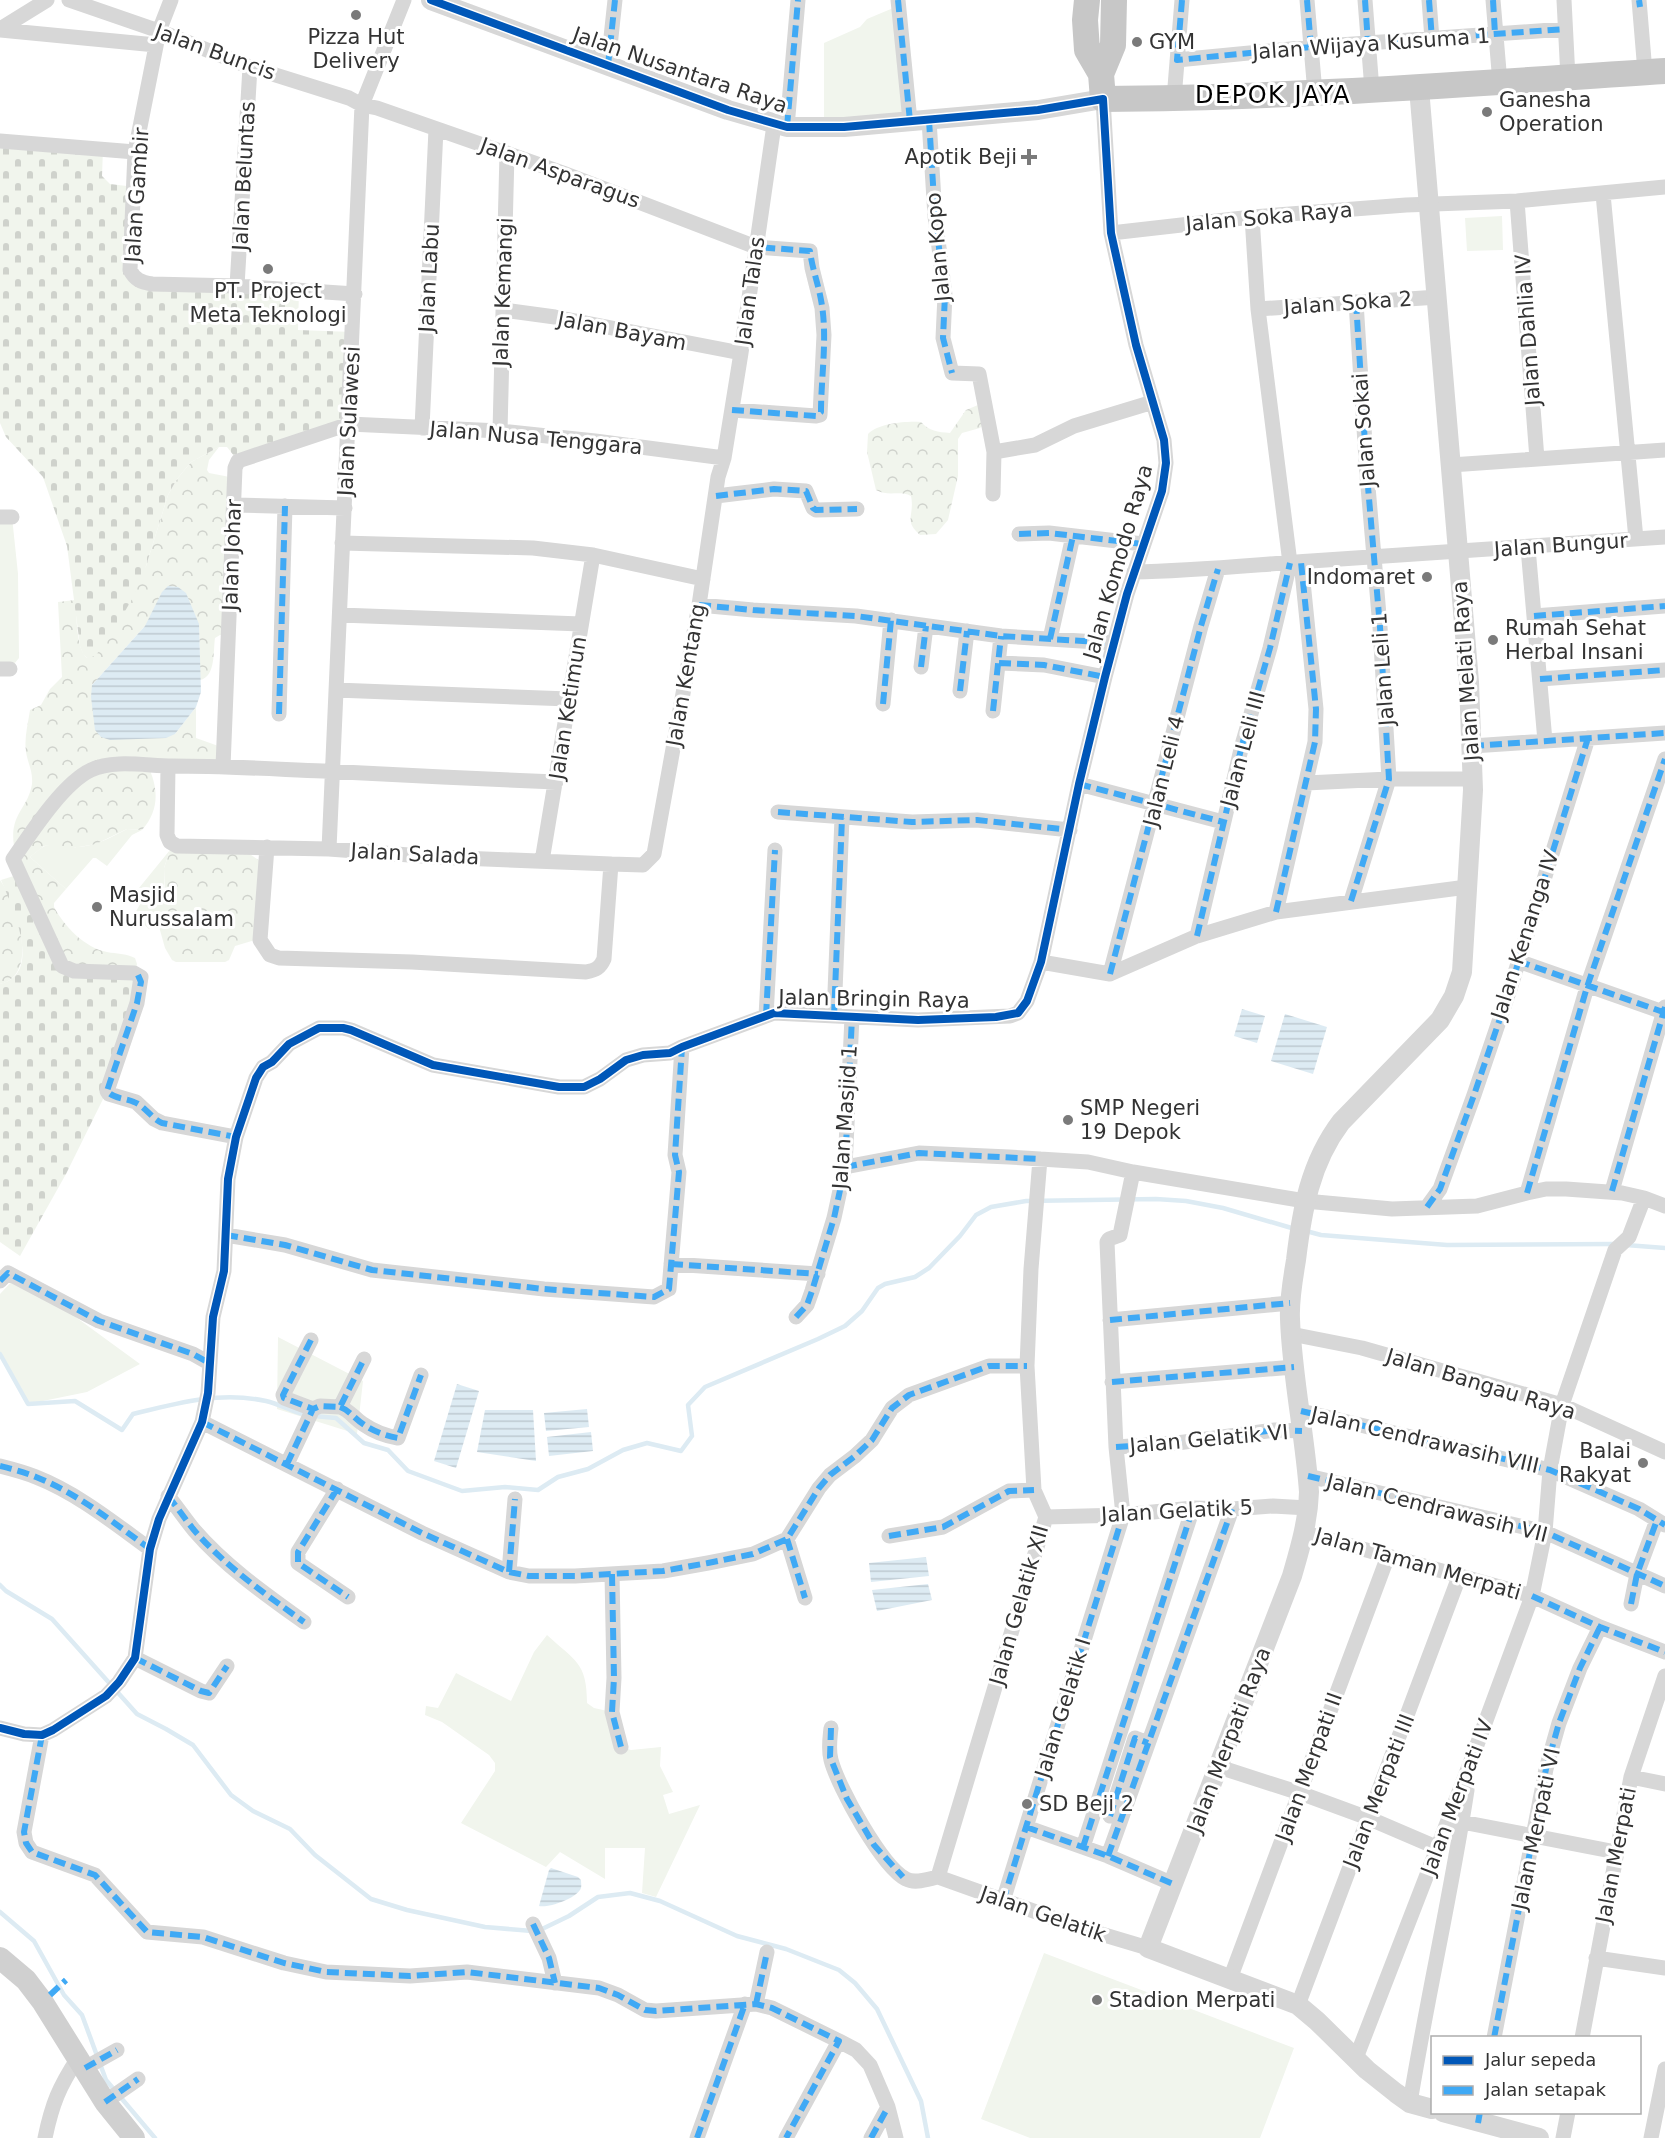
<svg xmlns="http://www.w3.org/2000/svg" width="1665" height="2138" font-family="'DejaVu Sans',sans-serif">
<defs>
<pattern id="forest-crowns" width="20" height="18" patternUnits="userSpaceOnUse" patternTransform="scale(1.5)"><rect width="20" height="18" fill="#f1f5ed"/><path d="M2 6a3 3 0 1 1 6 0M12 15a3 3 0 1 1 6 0" fill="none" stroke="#cfd2cc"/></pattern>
<pattern id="cemetery-stones" width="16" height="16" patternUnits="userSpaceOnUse" patternTransform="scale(1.5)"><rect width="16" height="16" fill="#f1f5ed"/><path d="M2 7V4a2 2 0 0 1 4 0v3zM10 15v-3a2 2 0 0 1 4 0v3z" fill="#cfd2cc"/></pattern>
<pattern id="water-rules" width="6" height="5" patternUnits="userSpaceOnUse" patternTransform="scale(1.5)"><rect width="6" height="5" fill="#ddebf3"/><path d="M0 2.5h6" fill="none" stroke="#becad1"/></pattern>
</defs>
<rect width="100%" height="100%" fill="#fff"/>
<path fill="#f1f5ed" d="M898 6 910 121 824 127V43L860 27 867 19Z
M1502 216 1503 250 1467 251 1465 218Z
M0 517H12L18 574 19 658 10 669H0Z
M127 829 142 830 132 835 107 866 96 858H93L66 889 30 857C34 854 40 848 45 846 51 843 69 848 78 847 95 846 112 837 127 829Z
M170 850 164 868V888H139Z
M143 899H162L165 901 158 923 149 929 134 915Z
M18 1275 140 1364 87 1392 28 1404 0 1354V1294Z
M278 1337 363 1381 357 1434 277 1409Z
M547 1635C575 1661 587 1662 587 1703L594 1708 612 1712 621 1747 631 1750 661 1747 660 1766 673 1792 663 1795 669 1814 700 1805 656 1897 642 1893 645 1848H605V1879L560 1852 546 1867 461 1823 495 1771V1763L489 1755 442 1722 425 1715 426 1706 438 1708 456 1673 511 1701 534 1652Z
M1044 1953 1294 2048 1260 2138H1030L981 2119Z"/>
<path fill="url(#forest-crowns)" d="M978 405 983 425 980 428 962 433 958 439V476L948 520 936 534 920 535C903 520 915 516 911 496 900 490 888 497 876 490L867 452 868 434C879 423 906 421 921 422 929 431 938 432 950 433L966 410Z
M219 447 209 460 207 470 209 473 235 478 229 635H220L215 638C213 651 216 677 200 680L199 624 145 626 92 685 175 734 196 707V738L224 748 223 767 148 766C159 789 159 811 142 830L127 829 96 844 79 847H57L50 845 44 846 30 857 66 889 54 903V907C64 926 85 948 107 952 117 954 125 953 135 958L137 964 136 969 67 970 14 846C9 814 28 809 32 784 33 771 28 764 26 752 24 738 28 724 30 710L41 705 50 689 62 677 58 602 75 600C77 615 76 649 87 658L146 566 168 495 177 479 191 462Z
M239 847 260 861 255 940 235 946 229 960 225 962H176L172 960 165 948 158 923 165 898 164 868 170 850Z
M0 880C16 902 41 975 0 984Z"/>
<path fill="url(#cemetery-stones)" d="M0 141 103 149 102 176 110 184 135 187 134 277 299 291 298 330 353 332 349 424 238 461 227 447H219L191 462 177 479 168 495 146 566 132 599 109 639 95 656 87 658 83 654 80 646 67 546 43 477 6 437 0 423Z
M20 874 62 966 138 975 107 1091 66 1174 20 1256 0 1242V984C44 974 12 906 1 880Z"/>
<path fill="url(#water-rules)" d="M168 586 178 587 186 593 199 624 201 692 196 707 175 734 166 738 110 740 101 737 95 730 91 697 92 685 145 626 162 592Z
M1242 1009 1265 1016 1257 1043 1234 1036Z
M1285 1014 1327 1027 1313 1074 1271 1061Z
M457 1384 479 1391 456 1468 434 1461Z
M587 1409 589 1427 546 1431 544 1413Z
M485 1410H533L536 1461 477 1452Z
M591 1432 593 1451 549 1456 547 1437Z
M926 1557 929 1576 871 1582 869 1563Z
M928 1584 932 1600 877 1611 872 1590Z
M551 1868 578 1877 581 1880C581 1884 582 1887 580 1890 574 1899 549 1908 539 1906L549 1870Z"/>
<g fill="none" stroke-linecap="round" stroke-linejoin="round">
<path stroke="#ddebf3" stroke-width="4.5" d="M1306 1231 1321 1235 1447 1245 1614 1244
M1626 1245 1665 1248
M0 1354 28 1404 75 1401 122 1430 133 1414C177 1403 220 1391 266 1401 280 1404 292 1412 306 1415
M314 1416 336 1418 364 1443 388 1450 408 1471 462 1491 505 1487 538 1490 558 1477 588 1469 623 1450 647 1443 681 1451 692 1436 688 1405 705 1387 818 1339 845 1326 862 1311 878 1288 885 1284 915 1277 929 1268 960 1236 976 1215 991 1207 1026 1201 1156 1199 1186 1201 1223 1208 1295 1229
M0 1585 6 1591 52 1619 137 1714 166 1729 193 1745 231 1795 253 1811 290 1829 315 1855 371 1899 407 1910 485 1927 532 1931
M0 1912 34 1941 64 1995 82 2015 106 2080 155 2138
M540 1930 569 1916 598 1897 630 1893 660 1901 737 1936 786 1949 839 1970 855 1983 877 2009 921 2101 928 2138"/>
<path stroke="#d7d7d7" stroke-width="15" d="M69 0 159 31 250 67 349 98 362 105 377 108 563 173 756 247 810 251 812 268 822 308 824 335 820 415 816 416 732 410
M171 0 159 31 135 152 130 270C135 280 141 282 152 284L237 286 355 294
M898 0 910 121
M1307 0 1315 93
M1365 0 1372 90
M1429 0 1432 39
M1493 0 1500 83
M1564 0 1568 78
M1639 0 1645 72
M0 29 47 0
M0 30 156 45
M1177 60 1311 47 1565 29
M608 65 615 0
M1174 99 1182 0
M929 120 935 216 945 295 943 338 952 373 979 374 994 452 1035 445 1074 426 1153 402
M787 127 798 0
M0 141 135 152
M1603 194 1636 539
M1517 201 1537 459
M1111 233 1252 217 1406 205 1517 201 1665 187
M237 286 250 67
M1258 309 1438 297
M503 310 555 317 741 353
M422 428 436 129
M500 431 507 153
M1451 465 1665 450
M993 494 994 452
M716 496 774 489 806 491 813 508 816 510 857 509
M235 505 345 508
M0 517H12
M1019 534 1049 533 1143 544
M342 543 533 548 593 555 703 579
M1528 548 1545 741
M1134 572C1193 571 1252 565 1311 561 1429 554 1547 546 1665 537
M699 605 753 610 856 616 1001 636 1114 643
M340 615 581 624
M1534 616 1665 606
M1050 639 1073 536
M999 663 1044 665 1105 677
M921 667 926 626
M0 669H10
M1540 679 1665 670
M336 690 569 699
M960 691 967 631
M883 704 891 620
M993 711 1001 636
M279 714 285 506
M1472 746 1665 733
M168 766 167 835 170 842 177 846 329 849 436 857 611 864 643 865 654 854 699 605 718 477 724 458 741 353 774 125
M223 767 235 468 238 461 349 424 500 431 595 441 724 458
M1306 783 1389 779H1473
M1079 784 1223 822
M778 812 912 822 977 820 1070 830
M267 847 260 940 270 955 279 958 412 962 586 972C596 970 600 968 604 959L611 864
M329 849 362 105 404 0
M13 859C31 833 63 783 91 770 114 759 147 766 172 766 223 766 273 769 323 771 401 775 478 779 556 782
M13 859 62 966 74 971 134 973 141 977 137 1003 107 1091 109 1094 136 1102 154 1119 162 1123 236 1137
M542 861 593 555
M1351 901 1389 779 1380 627 1367 475 1356 302
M1276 912 1315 742 1316 709 1301 562
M1197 936 1242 745 1270 648 1290 563 1258 309 1252 217
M1518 961 1663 1012
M1041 962 1110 974 1197 936 1276 912 1467 887
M1110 974 1201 626 1218 569
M766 1016 775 850
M834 1016 842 818
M845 1167 919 1153 1009 1157 1088 1162 1133 1172 1305 1201 1392 1209 1477 1206 1527 1193 1546 1189H1566L1622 1193 1644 1198 1665 1206
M1612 1191 1665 1007
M1527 1193 1587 987 1665 759
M1427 1207 1440 1189 1474 1095 1510 989 1588 738
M226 1235 285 1245 372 1270 544 1289 654 1297 669 1289 679 1172 675 1155 682 1047
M671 1264 818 1274
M0 1281 8 1273 99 1321 193 1354 209 1363
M796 1317 807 1305 812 1291 834 1218 845 1167 852 1017
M1110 1320 1290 1303
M1291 1334 1362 1348 1562 1405 1665 1452
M311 1340 283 1395 284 1398 313 1409
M1112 1382 1294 1367
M340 1407C349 1410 354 1418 363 1424 373 1431 386 1436 398 1438L421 1375
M1301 1411 1550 1470 1639 1509 1665 1525
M202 1422 422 1533 509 1572 529 1576H575L663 1571 708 1563 753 1554 787 1539 819 1488 830 1475 855 1456 872 1440 892 1408 909 1395 989 1366H1027
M1116 1447 1177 1443 1275 1430 1302 1431
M287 1464 313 1409 320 1406 340 1407 364 1359
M0 1466C12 1469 24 1472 36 1477 77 1493 114 1523 150 1549
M1308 1476 1545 1532 1665 1586
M337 1489 298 1552V1563L348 1597
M168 1496C177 1507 185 1519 194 1530 225 1566 265 1594 304 1622
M1046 1517 1123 1515 1193 1508 1232 1509 1273 1506 1308 1508
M1305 1533 1532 1596 1600 1627 1665 1652
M889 1536 943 1527 1009 1491 1034 1490
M787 1539 805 1598
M509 1572 515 1499
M612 1574 614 1678 612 1712 621 1747
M1631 1604 1637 1574 1657 1520
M135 1658 201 1691 209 1693 227 1666
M0 1728 24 1734 42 1735 53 1730 106 1696 119 1682 135 1658 150 1549 159 1519 202 1422 208 1393 213 1317 224 1271 228 1179 236 1137 256 1078 263 1067 272 1062 289 1044 319 1028H343L351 1030 433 1065 559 1087H584L600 1079 626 1060 643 1055 670 1053 682 1047 774 1013 918 1020 1010 1016 1018 1013 1027 1001 1041 962 1079 784 1105 677 1127 594 1162 491 1166 463 1164 440 1136 345 1111 233 1103 99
M831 1728C830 1738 828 1749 831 1760 838 1787 882 1867 906 1879 915 1884 928 1879 938 1877L1081 1928 1148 1948
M42 1735 24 1832 26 1843 32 1852 95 1875 147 1932 203 1937 284 1963 326 1972 410 1976 467 1972 599 1988 618 1995 645 2010 656 2011 756 2004 772 2008 839 2041 856 2050 870 2065 888 2107 896 2138
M1219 1767 1300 1793 1368 1818 1438 1848
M1631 1777 1665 1784
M1110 1816 1135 1738 1148 1743
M1462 1822 1616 1852
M1026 1827 1108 1856 1173 1884
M1083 1847 1193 1508
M1108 1856 1232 1509
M938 1877 1046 1517 1034 1490 1027 1366 1031 1269 1040 1159
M1003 1901 1123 1515 1116 1447 1107 1242 1109 1239 1120 1235 1133 1172
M533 1924 549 1958 555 1983
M1596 1958 1665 1968
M1230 1979 1388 1556
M756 2004 767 1952
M1298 2005 1459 1577
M1494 2038 1546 1769 1559 1723 1580 1668 1600 1627
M1582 2038 1631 1777 1665 1676
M1356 2058 1471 1761 1532 1596 1545 1532 1550 1470 1562 1405 1615 1250 1629 1237 1644 1198
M85 2068 117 2050
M105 2102 138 2079
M1410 2103C1427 1998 1451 1895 1467 1790
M45 2138C52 2104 59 2087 78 2058
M697 2138 745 2004
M786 2138 839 2041
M871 2138 888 2107
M1563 2138 1568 2112
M1651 2138 1665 2069"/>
<path stroke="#d7d7d7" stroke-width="20" d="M431 0 728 110 787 127H844L1038 110 1103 99
M1419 88 1469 682 1473 790 1462 972 1454 996 1440 1020 1341 1122C1310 1163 1302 1210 1296 1260 1293 1279 1289 1299 1290 1319 1292 1377 1305 1435 1309 1492 1308 1522 1300 1548 1292 1576L1148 1948 1298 2005 1317 2021 1367 2070 1396 2093 1410 2103 1432 2109
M1443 2112 1539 2138"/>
<path stroke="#d0d0d0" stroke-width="22" d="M0 1958 26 1980 42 2001 105 2102 134 2138"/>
<path stroke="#c7c7c7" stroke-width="26" d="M1087 0 1085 20 1087 50 1101 74
M1114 0 1113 45 1101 74 1103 99C1291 98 1478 83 1665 71"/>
<path stroke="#3fa9f5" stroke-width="6" stroke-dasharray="12 6" stroke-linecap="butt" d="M898 0 910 121
M1182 0 1177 60 1311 47 1565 29
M1307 0 1311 47
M1365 0 1368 43
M1429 0 1432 39
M1493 0 1495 34
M1639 0 1640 7
M608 65 615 0
M929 120 935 216 945 295 943 338 952 373
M787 127 798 0
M732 410 816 416 821 412C821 376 828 336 821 300 818 283 812 268 810 251L756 247
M716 496 774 489 806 491 813 508 816 510 857 509
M1019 534 1049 533 1143 544
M699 605 753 610 856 616 1001 636 1114 643
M1534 616 1665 606
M1050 639 1073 536
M999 663 1044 665 1105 677
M921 667 926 626
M1540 679 1665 670
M960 691 967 631
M883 704 891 620
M993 711 1001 636
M279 714 285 506
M1472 746 1665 733
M1079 784 1223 822
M778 812 912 822 977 820 1070 830
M1351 901 1389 779 1380 627 1367 475 1356 302
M1276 912 1315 742 1316 709 1301 562
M1197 936 1242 745 1270 648 1290 563
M1518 961 1663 1012
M1110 974 1201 626 1218 569
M138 975 141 982 137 1003 107 1091C114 1099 125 1098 134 1102 145 1106 151 1118 162 1123L236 1137
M766 1016 775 850
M834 1016 842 818
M845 1167 919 1153 1040 1159
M1612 1191 1665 1007
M1527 1193 1587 987 1665 759
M1427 1207 1440 1189 1474 1095 1510 989 1588 738
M226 1235 285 1245 372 1270 544 1289 654 1297 669 1289 679 1172 675 1155 682 1047
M671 1264 818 1274
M0 1281 8 1273 99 1321 193 1354 209 1363
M796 1317 807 1305 812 1291 834 1218 845 1167 852 1017
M1110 1320 1290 1303
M311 1340 283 1395 284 1398 313 1409
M1112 1382 1294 1367
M340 1407C349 1410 354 1418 363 1424 373 1431 386 1436 398 1438L421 1375
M1301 1411 1550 1470 1639 1509 1665 1525
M202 1422 422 1533 509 1572 529 1576H575L663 1571 708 1563 753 1554 787 1539 819 1488 830 1475 855 1456 872 1440 892 1408 909 1395 989 1366H1027
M1116 1447 1177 1443 1275 1430 1302 1431
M287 1464 313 1409 320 1406 340 1407 364 1359
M0 1466C12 1469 24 1472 36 1477 77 1493 114 1523 150 1549
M1308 1476 1545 1532 1665 1586
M337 1489 298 1552V1563L348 1597
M168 1496C177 1507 185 1519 194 1530 225 1566 265 1594 304 1622
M889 1536 943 1527 1009 1491 1034 1490
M787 1539 805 1598
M509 1572 515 1499
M612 1574 614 1678 612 1712 621 1747
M1532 1596 1600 1627 1665 1652
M1631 1604 1637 1574 1657 1520
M135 1658 201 1691 209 1693 227 1666
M831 1728 830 1757 847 1799 874 1845 903 1877
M42 1735 24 1832 26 1843 32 1852 95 1875 147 1932 203 1937 284 1963 326 1972 410 1976 467 1972 599 1988 618 1995 645 2010 656 2011 756 2004 772 2008 839 2041 786 2138
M1110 1816 1135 1738 1148 1743
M1026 1827 1108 1856 1173 1884
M1083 1847 1193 1508
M1108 1856 1232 1509
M1003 1901 1123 1515
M533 1924 549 1958 555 1983
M50 1995 66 1980
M756 2004 767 1952
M1494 2038 1546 1769 1559 1723 1580 1668 1600 1627
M85 2068 117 2050
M105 2102 138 2079
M1478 2123 1480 2112
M697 2138 745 2004
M871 2138 888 2107"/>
<defs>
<path id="cycleway" d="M0 1728 24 1734 42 1735 53 1730 106 1696 119 1682 135 1658 150 1549 159 1519 202 1422 208 1393 213 1317 224 1271 228 1179 236 1137 256 1078 263 1067 272 1062 289 1044 319 1028H343L351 1030 433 1065 559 1087H584L600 1079 626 1060 643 1055 670 1053 682 1047 774 1013 918 1020 996 1017 1018 1013 1027 1001 1041 962 1079 784 1105 677 1127 594 1162 491 1166 463 1164 440 1136 345 1111 233 1103 99 1038 110 844 127H787L728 110 431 0"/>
</defs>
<use href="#cycleway" stroke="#fff" stroke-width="11"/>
<use href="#cycleway" stroke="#0057b8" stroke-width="8"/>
</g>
<g fill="#7a7a7a" stroke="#fff" stroke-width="2">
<circle cx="356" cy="15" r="6"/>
<circle cx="1137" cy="42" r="6"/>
<circle cx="1487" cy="112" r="6"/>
<path d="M1026 148h6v6h6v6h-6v6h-6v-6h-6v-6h6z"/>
<circle cx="268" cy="269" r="6"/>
<circle cx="1427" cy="577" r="6"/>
<circle cx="1493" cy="640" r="6"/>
<circle cx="97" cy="907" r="6"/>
<circle cx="1068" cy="1120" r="6"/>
<circle cx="1643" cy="1463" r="6"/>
<circle cx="1027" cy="1804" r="6"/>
<circle cx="1097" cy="2000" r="6"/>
</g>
<g text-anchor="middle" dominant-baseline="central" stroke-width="6" stroke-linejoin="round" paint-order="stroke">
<g font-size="21" fill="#333" stroke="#fff" text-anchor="start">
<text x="356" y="37" text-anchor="middle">Pizza Hut<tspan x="356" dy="24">Delivery</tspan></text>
<text x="1149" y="42">GYM</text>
<text x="1499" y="100">Ganesha<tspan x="1499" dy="24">Operation</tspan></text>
<text x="1017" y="157" text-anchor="end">Apotik Beji</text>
<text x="268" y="291" text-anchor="middle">PT. Project<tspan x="268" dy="24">Meta Teknologi</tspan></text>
<text x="1415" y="577" text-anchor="end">Indomaret</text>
<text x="1505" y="628">Rumah Sehat<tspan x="1505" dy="24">Herbal Insani</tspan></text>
<text x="109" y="895">Masjid<tspan x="109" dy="24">Nurussalam</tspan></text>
<text x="1080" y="1108">SMP Negeri<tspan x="1080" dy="24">19 Depok</tspan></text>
<text x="1631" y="1451" text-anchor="end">Balai<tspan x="1631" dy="24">Rakyat</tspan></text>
<text x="1039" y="1804">SD Beji 2</text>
<text x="1109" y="2000">Stadion Merpati</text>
</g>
<g font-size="21" fill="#333" stroke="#fff">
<text transform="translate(1371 44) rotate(-4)">Jalan Wijaya Kusuma 1</text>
<text transform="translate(215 52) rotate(20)">Jalan Buncis</text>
<text transform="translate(680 70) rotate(19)">Jalan Nusantara Raya</text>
<text transform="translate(560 173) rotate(20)">Jalan Asparagus</text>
<text transform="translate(244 176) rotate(-87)">Jalan Beluntas</text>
<text transform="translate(137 195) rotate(-86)">Jalan Gambir</text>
<text transform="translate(1269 217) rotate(-5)">Jalan Soka Raya</text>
<text transform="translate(938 247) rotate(-95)">Jalan Kopo</text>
<text transform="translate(429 278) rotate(-87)">Jalan Labu</text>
<text transform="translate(750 291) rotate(-82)">Jalan Talas</text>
<text transform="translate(503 292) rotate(-88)">Jalan Kemangi</text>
<text transform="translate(1348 303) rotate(-4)">Jalan Soka 2</text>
<text transform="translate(1528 330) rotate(-94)">Jalan Dahlia IV</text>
<text transform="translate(622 331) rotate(11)">Jalan Bayam</text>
<text transform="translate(349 421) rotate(-87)">Jalan Sulawesi</text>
<text transform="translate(1364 430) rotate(-94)">Jalan Sokai</text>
<text transform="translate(536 438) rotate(5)">Jalan Nusa Tenggara</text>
<text transform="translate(1561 545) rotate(-4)">Jalan Bungur</text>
<text transform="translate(232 555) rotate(-88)">Jalan Johar</text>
<text transform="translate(1118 562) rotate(-74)">Jalan Komodo Raya</text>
<text transform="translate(1383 669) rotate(-94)">Jalan Leli 1</text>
<text transform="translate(1466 671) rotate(-94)">Jalan Melati Raya</text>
<text transform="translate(686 675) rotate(-80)">Jalan Kentang</text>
<text transform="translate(568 708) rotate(-81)">Jalan Ketimun</text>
<text transform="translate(1243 749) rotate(-75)">Jalan Leli III</text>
<text transform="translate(1164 771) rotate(-76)">Jalan Leli 4</text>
<text transform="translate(415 854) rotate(3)">Jalan Salada</text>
<text transform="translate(1525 935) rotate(-72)">Jalan Kenanga IV</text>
<text transform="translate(874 999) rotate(1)">Jalan Bringin Raya</text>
<text transform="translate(845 1117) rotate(-86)">Jalan Masjid 1</text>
<text transform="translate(1481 1384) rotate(17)">Jalan Bangau Raya</text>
<text transform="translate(1209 1439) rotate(-5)">Jalan Gelatik VI</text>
<text transform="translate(1425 1440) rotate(13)">Jalan Cendrawasih VIII</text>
<text transform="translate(1437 1508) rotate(14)">Jalan Cendrawasih VII</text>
<text transform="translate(1177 1511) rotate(-3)">Jalan Gelatik 5</text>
<text transform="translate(1418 1564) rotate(16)">Jalan Taman Merpati</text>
<text transform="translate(1019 1605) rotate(-74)">Jalan Gelatik XII</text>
<text transform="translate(1063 1708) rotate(-73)">Jalan Gelatik I</text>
<text transform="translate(1229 1740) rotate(-69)">Jalan Merpati Raya</text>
<text transform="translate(1309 1767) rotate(-70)">Jalan Merpati II</text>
<text transform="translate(1379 1791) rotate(-69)">Jalan Merpati III</text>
<text transform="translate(1457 1797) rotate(-69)">Jalan Merpati IV</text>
<text transform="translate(1536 1829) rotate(-78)">Jalan Merpati VI</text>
<text transform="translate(1616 1855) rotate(-79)">Jalan Merpati</text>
<text transform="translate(1043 1914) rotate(19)">Jalan Gelatik</text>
</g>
<g font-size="24" letter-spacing="1.5" fill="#000" stroke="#fff">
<text x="1273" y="95">DEPOK JAYA</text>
</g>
</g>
<rect x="1431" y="2036" width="210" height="78" fill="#ffffff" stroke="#adadad" stroke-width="1.5"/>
<rect x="1443" y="2056" width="30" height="9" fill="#0057b8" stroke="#adadad" stroke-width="1.5"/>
<text x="1485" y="2066" font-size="18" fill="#333333">Jalur sepeda</text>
<rect x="1443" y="2086" width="30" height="9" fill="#3fa9f5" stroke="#adadad" stroke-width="1.5"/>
<text x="1485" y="2096" font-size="18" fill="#333333">Jalan setapak</text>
</svg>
